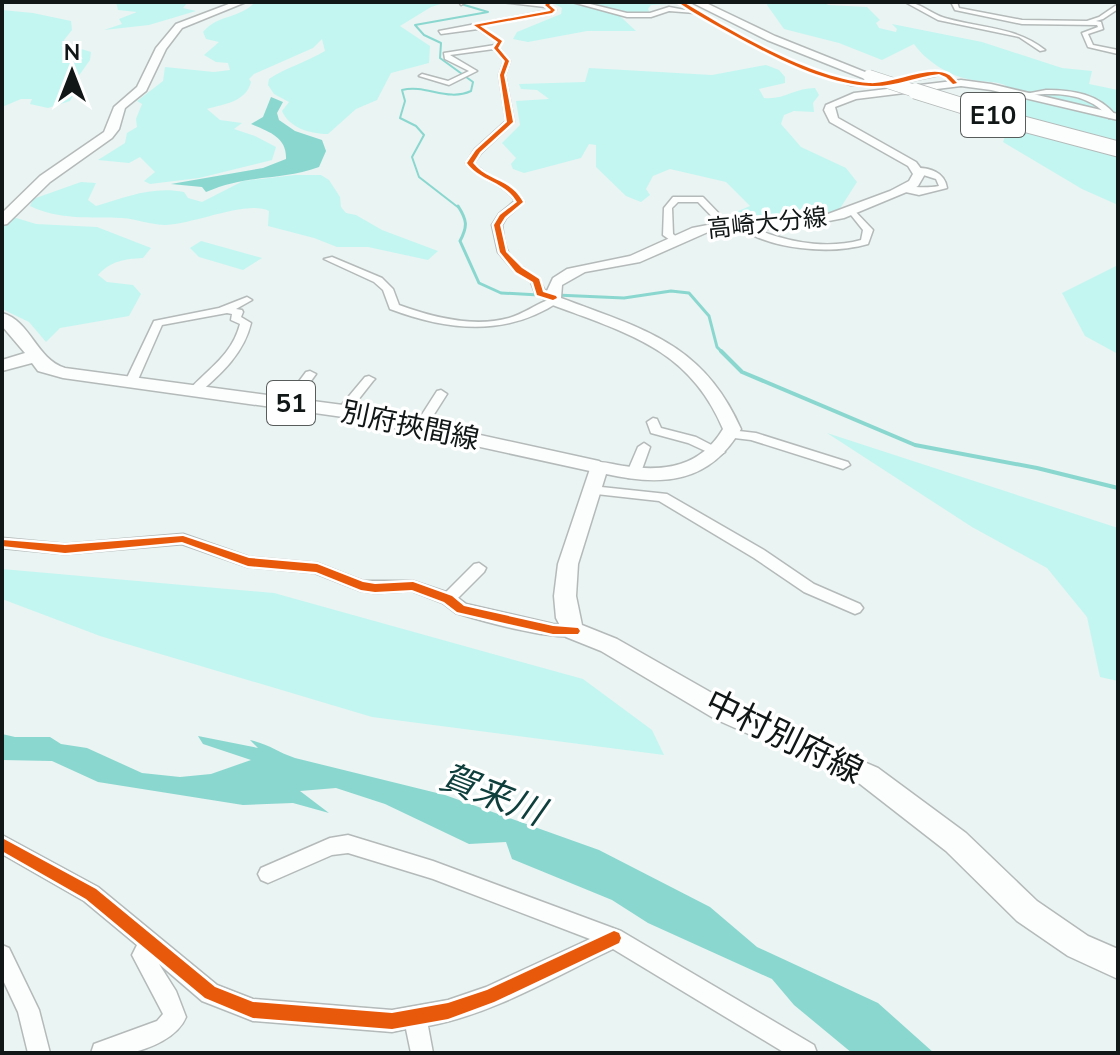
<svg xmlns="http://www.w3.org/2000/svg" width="1120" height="1055" font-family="'Nunito Sans','Noto Sans JP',sans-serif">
<rect width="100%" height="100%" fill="#eaf4f2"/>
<path fill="#c3f6f1" d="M116 2H188L183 8 196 11 149 25 104 30 122 24 119 19 137 12 118 10Z
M255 2H447L431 7 400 26 430 46 429 63 391 73 377 100 356 109 328 134C311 134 289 128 282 111L289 102 274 94 268 85 269 79C287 67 307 62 325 51L322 39 313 48 254 74 249 79 251 82C246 102 224 104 207 109L220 120 242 123 234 129 255 136 276 147 272 160 199 178 150 184 144 181 155 172 140 157 129 163 98 160 125 143 127 133 137 127 136 119 142 104 137 101 163 81 165 67 214 72 230 70 228 63 216 62 204 55 219 42 206 39 203 32C218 14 240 19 255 2Z
M551 2H668L670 4 651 5 648 9 650 13 621 17 636 31H587L528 42 513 39 517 32 561 14 562 8Z
M768 2H824L828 5 867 7 880 20 876 23 879 28 896 32 897 29 892 24 982 42 1062 68 1092 71 1089 84 1118 90V205L1082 189 1003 142 1015 108 1005 85C994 81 984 82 973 80 950 77 926 61 914 44L882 60 839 43 784 29 767 5Z
M2 10 33 13 71 21 72 30 64 40 65 44 91 52 90 60 75 81 76 90 70 101 48 108 30 104 32 99H21L2 107Z
M766 65 779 70 785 77V83L759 89 764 98C784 100 795 88 815 88L819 95 813 103 814 112 794 111 784 115 781 124 801 147 846 168 857 182 839 210 823 217 749 220 736 212 750 206 726 182 670 169 653 176 646 189 650 195 641 202 626 196 596 167V145L589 144 581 158 524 173 513 169 511 164 516 158 502 143 520 125 516 101 549 99 537 90 521 89 519 84 585 82 589 68 712 75Z
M295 175H321L329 180 340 197 341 207 346 213 356 215 382 230 438 251 428 260 368 247H337L314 238 268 226 269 211C247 200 195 224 166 225 151 225 137 219 122 218 90 217 59 220 30 206L33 199 81 182 96 183 88 200 96 206C127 197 152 186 184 192L188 198 202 202 243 181Z
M13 217 36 224 97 227 151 248 143 258C124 259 111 261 98 275L107 282 133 285 141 294 129 316 60 328 46 342 29 322 2 309V225Z
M201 241 262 258 243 270 199 257 190 248Z
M1118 265V354L1085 336 1062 293Z
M827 433 1118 528V681L1100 677 1087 617 1047 568 972 527Z
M2 569 274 593 583 679 652 730 664 755 372 717 100 636 2 599Z"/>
<path fill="#8ad7d0" d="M271 97 283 102 277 113 279 120 295 131 322 140 326 151 319 167C280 181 246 174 206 192L202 187 171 184 263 168 286 159C287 137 269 132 251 124L263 117Z
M2 734 15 737H50L61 744 87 748 142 773 180 777 211 774 251 760 203 744 198 736 258 748 250 740C271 745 277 752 295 758L445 795 599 850 710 907 757 947 878 1003 934 1053H852L794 1005 772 979 648 923 612 900 512 859 506 842 469 844 385 804 336 788 300 791 329 813 293 803 243 805 98 782 52 761 2 760Z"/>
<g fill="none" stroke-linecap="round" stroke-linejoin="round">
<path stroke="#8ad7d0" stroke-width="2" d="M459 208 419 177 412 157 424 135 416 126 400 118 405 101 402 90C426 84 447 102 471 91L473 82 440 58 441 43 424 35 415 25 488 12 461 4 465 2"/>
<path stroke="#8ad7d0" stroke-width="3" d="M458 206C467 220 468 226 460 241L479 283 501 293 539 295
M556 295 624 298 671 291 689 293 709 316 717 347 723 353"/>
<path stroke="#8ad7d0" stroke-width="4" d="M721 351 742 372 915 445 1037 468 1118 488"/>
<defs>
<path id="street" d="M459 2H466L461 5Z
M501 2H553L550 5 556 10 551 14 481 26 502 41 499 48 510 61 505 75 514 122 481 153 474 163C489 181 512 181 524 202L506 218 502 225C503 233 504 245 508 252 518 270 537 271 545 291L557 296 560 301C507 337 448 331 390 309L383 290 374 282 324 259 332 257 382 278 393 289 399 305C432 317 473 328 509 318 523 314 535 305 548 300L536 295 531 282 515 272 498 252 492 225 499 214 515 201C504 182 479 181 466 163L475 149 506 121 499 75 504 61 494 49 450 55 477 71 449 85 419 76 422 74 448 81 469 71 445 59 444 53 495 45 497 42 478 29 441 34 439 31 550 10 545 7Z
M572 2H582L627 13H650L669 7 691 11 677 2H684C734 32 812 80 871 83 900 84 935 57 958 83L953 84 946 77 939 75 881 87 851 85 825 77 771 55 695 13 669 11 651 17H627Z
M905 2C920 2 931 14 945 18 980 28 1017 27 1045 50L1040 51 1019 37 938 20Z
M951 2H957L959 8 1022 20 1087 21 1099 17 1118 4V9L1103 19 1096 21 1101 22 1103 29 1088 34 1093 45 1118 50V54L1088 47 1082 33 1098 27 1097 25 1022 24 955 10Z
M1046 90C1073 90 1099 94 1116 116L1109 118C1094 98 1069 93 1045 94 1036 94 1028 97 1020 95Z
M914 168C929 167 945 172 947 188L919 195 901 191V187C915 186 923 189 939 186L936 179 914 172Z
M673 197H703L731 226 723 228 698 202H678L672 208 673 234 678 238 670 240 663 235 664 208Z
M851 207 873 230 868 244C830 255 770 250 737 226 747 221 761 232 772 235 800 244 832 248 861 240L863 230 847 210Z
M247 297 252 300 236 309 242 310 243 312 241 317 251 323C244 353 222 373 199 393L195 394 189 390C209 368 232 355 240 324L231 320 232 314 227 313 162 325 137 382 135 384H127L125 382 154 321 219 308Z
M310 371 316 374 293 406H285L283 403 285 400 306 372Z
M369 376 375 379 373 381 347 414H339L337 411 339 408 365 377Z
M441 390 447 394 426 427 424 430H416L414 427 437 391Z
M653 418 657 419 661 428 696 437 725 452 719 456 714 455 688 443 651 433 647 422Z
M730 430 756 433 848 462 850 465 843 469 751 440 726 437 724 434Z
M644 443 650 447 640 475 638 478H628L626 475 638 447Z
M592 486 667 494 764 550 814 584 860 604 863 608 860 612 855 614 804 592 754 558 659 501 587 493 585 490Z
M183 534 249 557 317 563 363 581H413L446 592 474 564 479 563 486 568 484 572 458 598 466 604 553 624 580 627 582 631 580 635C555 642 482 621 456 613L443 603 412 591 375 593 361 591 315 573 248 567 182 544 65 554 2 548V538L65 544Z
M2 835 98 887 217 985 253 999 392 1010 448 1000 486 987 590 939 433 879 348 853 332 855 268 883 261 880 258 874 261 868 330 838 348 835 433 861 621 931 814 1045 817 1053H785L613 949C554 977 493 1014 428 1026L433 1053H411L406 1029 392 1032 253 1021 202 1001 159 964 176 991 186 1017C178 1037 150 1049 129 1053 118 1055 103 1053 91 1053L94 1044 157 1021 163 1014 132 955 137 945 84 901 2 854Z
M2 945 9 948 39 1010 50 1053H28L18 1012 2 978Z"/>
<path id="secondary" d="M961 80 991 84 1118 114V120L991 90 961 86 856 99 835 107 838 118 916 162 925 174 918 186 909 191 844 218 798 227 708 232 640 262 585 272 562 285 561 298C643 329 703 343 741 429 710 483 663 487 606 474L578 564 576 596 582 625 617 639 733 705 878 768 966 833 1037 901 1088 936 1118 949V979L1068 956 1017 921 946 851 860 784 715 719 601 651 566 637 556 618 554 596 558 564 592 463C603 460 613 465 624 466 665 472 700 467 723 429 689 348 626 333 550 304L546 293 553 278 567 269 630 256 692 228 723 222 828 214 890 191 909 181 913 174 908 166 830 122 824 110 826 105 854 93Z"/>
<path id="primary" d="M234 2H246L182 28 166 49 146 91 125 108 119 129 112 138 50 182 7 224 2 225V213L40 176 104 132 114 107 137 87 156 48 176 24Z
M2 313C31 321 36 359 65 368L343 405 599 461 609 467 599 473 343 417 63 378 38 371 32 363 2 371V360L25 353 2 326Z"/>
<path id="highway" d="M691 2H704L775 36 875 76 865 79 767 40Z"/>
</defs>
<use href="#street" stroke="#b4bab9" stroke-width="3"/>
<use href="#secondary" stroke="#b4bab9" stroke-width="3"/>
<use href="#primary" stroke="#b4bab9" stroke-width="3"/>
<use href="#highway" stroke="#b4bab9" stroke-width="3"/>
<use href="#street" fill="#fcfdfd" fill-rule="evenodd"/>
<use href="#secondary" fill="#fcfdfd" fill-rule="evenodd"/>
<use href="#primary" fill="#fcfdfd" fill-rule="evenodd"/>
<use href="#highway" fill="#fcfdfd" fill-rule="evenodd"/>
<defs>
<path id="highway-bridge-far1" d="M869 76 921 93"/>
<path id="highway-bridge" d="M915 91 1005 119 1118 149"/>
</defs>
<use href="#highway-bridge-far1" stroke="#b4bab9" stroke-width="13" stroke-linecap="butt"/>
<use href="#highway-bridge" stroke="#b4bab9" stroke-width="17" stroke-linecap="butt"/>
<use href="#highway-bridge-far1" stroke="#fcfdfd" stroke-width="12"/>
<use href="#highway-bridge" stroke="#fcfdfd" stroke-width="15"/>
<defs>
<path id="cycleway" d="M548 2H552L549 5 555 10 552 13 480 26 502 41 498 48 509 61 504 75 513 122 480 152 473 163C488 182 510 178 523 202L505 217 500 225 506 252 522 268 539 279 543 292 556 296 557 298 553 300 537 295 533 282 516 272 500 252 494 225 500 215 517 202C505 181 480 181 467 163L476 150 507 122 500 75 505 61 494 48 498 42 474 25 550 11 551 10 545 5Z
M678 2H683C733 32 811 79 869 83 892 85 930 64 949 75 951 76 955 81 957 83L953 84 946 77 939 74C916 77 894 87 871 86 824 84 772 56 732 34 714 24 695 14 678 2Z
M183 536 249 558 317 564 363 582 375 584 413 582 452 596 464 606 553 626 578 628 580 631 578 634H553L457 612 444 602 412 590 375 592 361 590 316 572 248 566 182 542 65 553 2 546V540L65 545Z
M2 838 96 889 215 987 253 1002 392 1013 448 1003 487 990 614 931 619 933 621 938 619 943 494 1002 448 1019 392 1029 253 1018 205 998 86 899 2 851Z"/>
</defs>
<use href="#cycleway" stroke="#fff" stroke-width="5"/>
<use href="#cycleway" fill="#e8590c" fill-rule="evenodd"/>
</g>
<g text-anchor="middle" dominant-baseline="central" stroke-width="7" stroke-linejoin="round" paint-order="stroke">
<g font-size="24" fill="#111716" stroke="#fff">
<text transform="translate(767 223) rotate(-6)">高崎大分線</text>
</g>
<g fill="#fff" stroke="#585d5c" stroke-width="2">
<rect x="961" y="93" width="64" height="44" rx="6"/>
<rect x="267" y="381" width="48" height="44" rx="6"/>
</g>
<g font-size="26" font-weight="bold" fill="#111716">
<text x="993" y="115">E10</text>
<text x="291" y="403">51</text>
</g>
<g font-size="28" fill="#111716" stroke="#fff">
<text transform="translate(410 426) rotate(12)">別府挾間線</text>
</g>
<g font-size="34" fill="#111716" stroke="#fff">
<text transform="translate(784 737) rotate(26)">中村別府線</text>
</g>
<g font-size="36" font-style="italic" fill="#0e3f3c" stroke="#fff">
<text transform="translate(492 795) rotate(21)">賀来川</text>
</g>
</g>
<rect width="1120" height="1055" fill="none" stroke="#111716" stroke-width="8"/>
<g transform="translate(72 72)" stroke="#ffffff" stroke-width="6" paint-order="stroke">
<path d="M0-6L14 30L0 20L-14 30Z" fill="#111716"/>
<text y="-12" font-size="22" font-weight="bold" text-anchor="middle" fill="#111716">N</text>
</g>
</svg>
